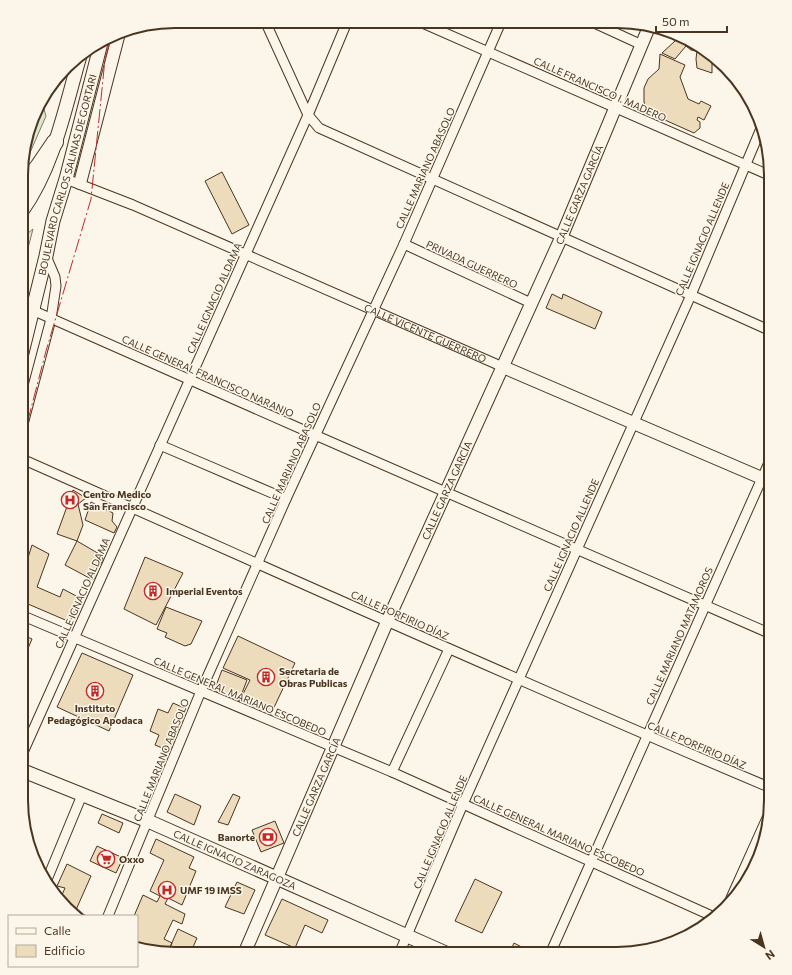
<svg xmlns="http://www.w3.org/2000/svg" width="792" height="975" font-family="Commissioner,sans-serif">
<rect width="100%" height="100%" fill="#fbf6e9"/>
<path fill="#dce7d0" stroke="#887966" d="M41 99 46 116 22 171V155Z
M33 229 22 271V238Z"/>
<path fill="#ecdcbc" stroke="#4a3520" d="M675 37 703 47 712 57V73L697 68 696 59 697 51 691 50 686 46 675 59 662 53 675 41Z
M660 54 685 65 680 77 688 99 699 104 701 101 711 106 704 120 698 117 697 120 700 122V128L694 133 647 112 644 102V88L648 79 659 69Z
M222 172 249 225 232 234 205 181Z
M552 294 562 299 563 294 602 312 595 329 546 308Z
M73 490 86 498 78 504 83 525 77 541 57 534Z
M91 502 113 513 112 521 117 527 114 533 85 520Z
M77 541 101 555 103 559 100 565H97L94 572 97 576 93 580 65 565Z
M32 545 49 554 37 587 60 597 63 589 80 598 70 622 21 601V580Z
M145 557 183 573 156 625 124 609Z
M166 607 202 621 191 644 185 646 165 637 167 633 157 629Z
M21 634 32 639 21 665Z
M238 636 295 663 270 716 239 702 250 680 223 668Z
M82 653 133 675 109 731 57 707Z
M222 670 247 680 239 701 214 691Z
M173 703 189 710 172 752 155 745 159 735 150 731 158 709 168 713Z
M175 794 201 806 194 825 167 812Z
M233 794 240 797 228 825 218 822Z
M102 814 123 823 119 833 98 823Z
M275 821 284 843 261 852 252 830Z
M156 839 194 857 189 868 196 871 182 905 168 898 165 904 185 914 182 924 173 920 164 939 172 943 167 954 137 948V916H134L143 895 157 902 160 896 150 891 164 860 150 853Z
M97 846 123 858 116 873 90 861Z
M67 864 91 876 75 912 61 897 65 888 57 886Z
M475 879 502 892 482 933 455 921Z
M237 882 255 890 244 914 225 907Z
M282 899 328 920 322 933 305 925 295 948 265 935Z
M178 929 197 938 190 954H167Z
M514 943 535 954H509Z"/>
<g fill="none" stroke-linecap="round" stroke-linejoin="round">
<defs>
<g id="street">
<path d="M265 21 308 115 319 128 771 331"/>
<path d="M420 22 771 176"/>
<path d="M592 22 642 45"/>
<path id="s1" d="M66 179 133 205 503 367"/>
<path d="M404 244 531 303"/>
<path d="M32 310 315 435 771 634"/>
<path d="M22 428 51 319 56 286 55 277 46 256"/>
<path d="M160 445 286 499"/>
<path d="M22 459C271 569 519 682 771 788"/>
<path d="M21 615 392 772 712 916"/>
<path d="M21 757 308 115 347 22"/>
<path d="M392 772 449 649"/>
<path d="M46 882 82 795"/>
<path d="M731 898 771 809"/>
<path d="M108 916 201 691 286 499 404 244 501 22"/>
<path d="M399 954 463 804 691 295 762 126"/>
<path d="M550 954 771 458"/>
</g>
<g id="secondary">
<path d="M80 183 119 33"/>
<path d="M503 367 771 482"/>
<path id="s2" d="M244 954 387 622 561 238 649 27"/>
</g>
<g id="primary">
<path d="M22 211C54 166 65 108 80 56"/>
<path id="s3" d="M22 353 46 256 53 221 66 179 101 43"/>
<path id="s4" d="M21 770 148 821 448 954"/>
</g>
<path id="highway" d="M22 186 38 167 55 142
M22 317 32 310"/>
</defs>
<use href="#street" stroke="#4a3520" stroke-width="11"/>
<use href="#secondary" stroke="#4a3520" stroke-width="14"/>
<use href="#primary" stroke="#4a3520" stroke-width="15"/>
<use href="#highway" stroke="#4a3520" stroke-width="18"/>
<use href="#street" stroke="#fbf6e9" stroke-width="9"/>
<use href="#secondary" stroke="#fbf6e9" stroke-width="12"/>
<use href="#primary" stroke="#fbf6e9" stroke-width="13"/>
<use href="#highway" stroke="#fbf6e9" stroke-width="16"/>
<path stroke="#c62828" stroke-width="1" stroke-dasharray="14 3 2 3" stroke-linecap="butt" d="M22 443 46 351 91 199 105 59 111 38"/>
</g>
<defs>
<symbol id="hospital-ring" viewBox="-11 -11 22 22"><circle r="9.5" fill="#fbf6e9" stroke="#c62828" stroke-width="1.5"/><path d="M-5-5h3v3.5h4V-5h3V5h-3V1.5h-4V5h-3Z" fill="#c62828"/></symbol>
<symbol id="building-ring" viewBox="-11 -11 22 22"><circle r="9.5" fill="#fbf6e9" stroke="#c62828" stroke-width="1.5"/><path d="M-4-6H4V6H1V3H-1V6H-4ZM-2.5-4.3h1.7v1.8h-1.7ZM.8-4.3h1.7v1.8H.8ZM-2.5-1h1.7V.8h-1.7ZM.8-1h1.7V.8H.8Z" fill="#c62828"/></symbol>
<symbol id="bank-ring" viewBox="-11 -11 22 22"><circle r="9.5" fill="#fbf6e9" stroke="#c62828" stroke-width="1.5"/><path d="M-6-4H6V4H-6ZM0-2.3a2.3 2.3 0 1 0 0 4.6a2.3 2.3 0 1 0 0-4.6Z" fill="#c62828"/></symbol>
<symbol id="supermarket-ring" viewBox="-11 -11 22 22"><circle r="9.5" fill="#fbf6e9" stroke="#c62828" stroke-width="1.5"/><path d="M-6-5.5h2.5l.6 2H6L4.5 2H-2.5L-4.4-4H-6ZM-1.5 3.2a1.3 1.3 0 1 0 .1 0ZM3 3.2a1.3 1.3 0 1 0 .1 0Z" fill="#c62828"/></symbol>
</defs>
<g fill-rule="evenodd">
<use href="#hospital-ring" x="60" y="490" width="20" height="20"/>
<use href="#building-ring" x="143" y="581" width="20" height="20"/>
<use href="#building-ring" x="256" y="667" width="20" height="20"/>
<use href="#building-ring" x="85" y="681" width="20" height="20"/>
<use href="#bank-ring" x="258" y="827" width="20" height="20"/>
<use href="#supermarket-ring" x="96" y="849" width="20" height="20"/>
<use href="#hospital-ring" x="157" y="880" width="20" height="20"/>
</g>
<g text-anchor="middle" dominant-baseline="central" stroke-width="3" stroke-linejoin="round" paint-order="stroke">
<g font-size="10" fill="#4a3520" stroke="#fbf6e9">
<text transform="translate(600 89) rotate(24)">CALLE FRANCISCO I. MADERO</text>
<text transform="translate(425 168) rotate(-66)">CALLE MARIANO ABASOLO</text>
<text stroke="none"><textPath href="#s3" startOffset="184">BOULEVARD CARLOS SALINAS DE GORTARI</textPath></text>
<text stroke="none"><textPath href="#s2" startOffset="830">CALLE GARZA GARCÍA</textPath></text>
<text transform="translate(702 239) rotate(-67)">CALLE IGNACIO ALLENDE</text>
<text transform="translate(472 264) rotate(25)">PRIVADA GUERRERO</text>
<text transform="translate(214 298) rotate(-66)">CALLE IGNACIO ALDAMA</text>
<text stroke="none"><textPath href="#s1" startOffset="391">CALLE VICENTE GUERRERO</textPath></text>
<text transform="translate(208 376) rotate(24)">CALLE GENERAL FRANCISCO NARANJO</text>
<text transform="translate(291 463) rotate(-66)">CALLE MARIANO ABASOLO</text>
<text stroke="none"><textPath href="#s2" startOffset="506">CALLE GARZA GARCÍA</textPath></text>
<text transform="translate(571 535) rotate(-66)">CALLE IGNACIO ALLENDE</text>
<text transform="translate(82 593) rotate(-66)">CALLE IGNACIO ALDAMA</text>
<text transform="translate(400 615) rotate(24)">CALLE PORFIRIO DÍAZ</text>
<text transform="translate(679 636) rotate(-66)">CALLE MARIANO MATAMOROS</text>
<text transform="translate(240 696) rotate(23)">CALLE GENERAL MARIANO ESCOBEDO</text>
<text transform="translate(697 745) rotate(23)">CALLE PORFIRIO DÍAZ</text>
<text transform="translate(161 760) rotate(-68)">CALLE MARIANO ABASOLO</text>
<text stroke="none"><textPath href="#s2" startOffset="182">CALLE GARZA GARCÍA</textPath></text>
<text transform="translate(440 832) rotate(-67)">CALLE IGNACIO ALLENDE</text>
<text transform="translate(559 835) rotate(24)">CALLE GENERAL MARIANO ESCOBEDO</text>
<text stroke="none"><textPath href="#s4" startOffset="232">CALLE IGNACIO ZARAGOZA</textPath></text>
</g>
<g font-size="10" font-weight="bold" fill="#4a3520" stroke="#fbf6e9" text-anchor="start">
<text x="83" y="494">Centro Medico<tspan x="83" dy="12">San Francisco</tspan></text>
<text x="166" y="591">Imperial Eventos</text>
<text x="279" y="671">Secretaria de<tspan x="279" dy="12">Obras Publicas</tspan></text>
<text x="95" y="708" text-anchor="middle">Instituto<tspan x="95" dy="12">Pedagógico Apodaca</tspan></text>
<text x="255" y="837" text-anchor="end">Banorte</text>
<text x="119" y="859">Oxxo</text>
<text x="180" y="890">UMF 19 IMSS</text>
</g>
</g>
<path d="M0 0H792V975H0ZM175 28H617A147 147 0 0 1 764 175V800A147 147 0 0 1 617 947H175A147 147 0 0 1 28 800V175A147 147 0 0 1 175 28Z" fill="#fbf6e9" fill-rule="evenodd"/>
<path fill="none" stroke="#4a3520" stroke-width="2" d="M175 28H617A147 147 0 0 1 764 175V800A147 147 0 0 1 617 947H175A147 147 0 0 1 28 800V175A147 147 0 0 1 175 28Z"/>
<rect x="8" y="915" width="130" height="52" fill="#fbf6e9" stroke="#b4a999"/>
<rect x="16" y="928" width="20" height="6" fill="#fbf6e9" stroke="#b4a999"/>
<text x="44" y="935" font-size="12" fill="#4a3520">Calle</text>
<rect x="16" y="945" width="20" height="12" fill="#ecdcbc" stroke="#b4a999"/>
<text x="44" y="955" font-size="12" fill="#4a3520">Edificio</text>
<g transform="translate(764 947) rotate(143)" stroke="#fbf6e9" stroke-width="3" paint-order="stroke">
<path d="M0-3L7 15L0 10L-7 15Z" fill="#4a3520"/>
<text y="-6" font-size="11" font-weight="bold" text-anchor="middle" fill="#4a3520">N</text>
</g>
<path d="M656 26v6h71v-6" fill="none" stroke="#4a3520" stroke-width="2"/>
<text x="662" y="26" font-size="12" fill="#4a3520" stroke="#fbf6e9" stroke-width="3" paint-order="stroke">50 m</text>
</svg>
